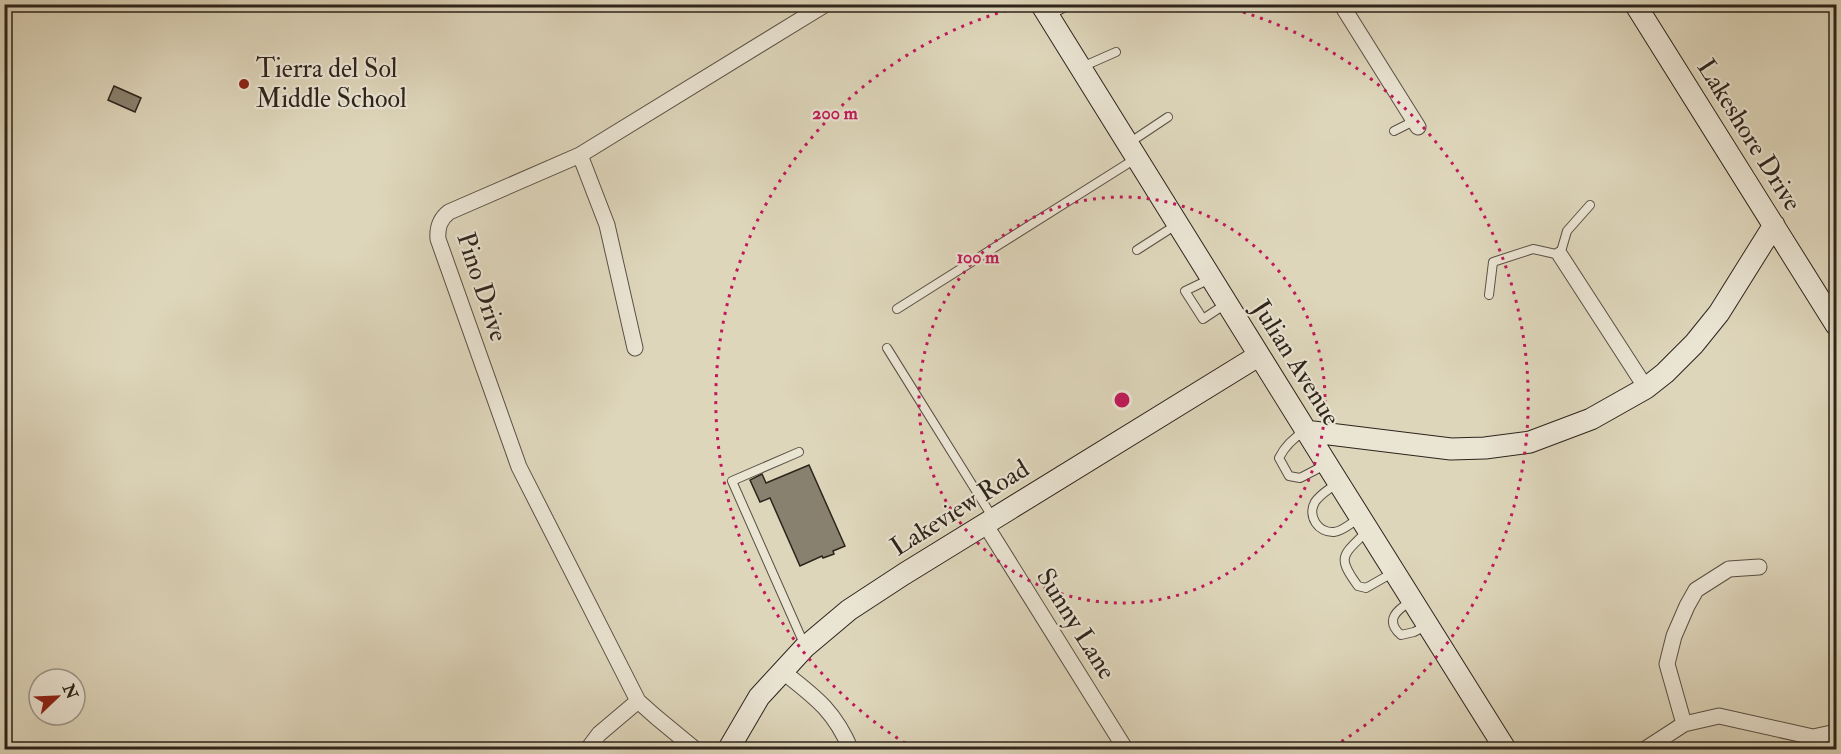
<svg xmlns="http://www.w3.org/2000/svg" width="1841" height="754" font-family="'IM FELL Double Pica',serif">
<rect width="100%" height="100%" fill="#ded6bb"/>
<filter id="stains"><feTurbulence type="fractalNoise" baseFrequency=".00333" numOctaves="4"/><feColorMatrix values="0 0 0 0 .2 0 0 0 0 .09 0 0 0 0 .02 0 0 0 .5 -.17"/></filter>
<radialGradient id="worn" r=".72"><stop offset=".6" stop-color="#630" stop-opacity="0"/><stop offset="1" stop-color="#630" stop-opacity=".3"/></radialGradient>
<path fill="#89816f" stroke="#2d241c" stroke-width="1.5" d="M114 86 141 98 135 112 108 100Z
M809 465 845 546 833 551 834 554 823 558 822 556 800 566 770 498 760 502 750 480 762 474 766 483Z"/>
<g fill="none" stroke-linecap="round" stroke-linejoin="round">
<defs>
<path id="lane" d="M1050 15 1071 4
M1082 67 1116 52
M1394 131 1414 121
M1129 143 1168 117
M1137 250 1176 225
M1210 279 1185 291 1203 319 1224 305
M1489 295 1493 262 1533 249 1560 255 1567 231 1590 205
M897 309 1135 159
M887 348 993 518
M1305 431C1293 438 1285 446 1279 458L1289 476 1300 478 1325 465
M799 452 732 481 805 646
M1337 483C1330 489 1320 494 1315 502 1307 516 1318 533 1334 532 1343 531 1351 523 1359 518
M1368 530C1344 555 1335 555 1358 586L1366 588 1394 572
M1411 601C1397 610 1384 620 1401 635L1414 632 1426 626"/>
<path id="street" d="M1341 4 1418 127
M580 155 607 225 635 348
M1560 255 1646 388
M985 524 1126 750
M782 671C815 697 834 710 851 750
M1684 724 1667 664 1674 636 1687 606 1696 590 1729 569 1759 567
M587 750 599 734 638 701
M696 750 656 717 638 701 519 467 438 239C437 227 440 219 449 212L580 155 826 4
M1644 750 1684 724 1719 716 1813 737 1836 732"/>
<path id="secondary" d="M1041 4C1195 253 1350 502 1506 750
M1635 4 1836 325
M1305 431 1451 449 1485 448 1530 442 1591 419 1646 388 1665 373 1694 344 1719 313 1774 225
M728 750 759 697 805 647 849 610 904 574 1258 356"/>
</defs>
<use href="#lane" stroke="#595044" stroke-width="10"/>
<use href="#street" stroke="#595044" stroke-width="17"/>
<use href="#secondary" stroke="#2d241c" stroke-width="23"/>
<use href="#lane" stroke="#eae4d3" stroke-width="8"/>
<use href="#street" stroke="#eae4d3" stroke-width="15"/>
<use href="#secondary" stroke="#eae4d3" stroke-width="21"/>
</g>
<g fill="none" stroke="#c2185b" stroke-width="3" stroke-dasharray="3 6">
<circle cx="1122" cy="400" r="203"/>
<path d="M913 748A406 406 0 0 1 1027 5M1217 5A406 406 0 0 1 1331 748"/>
</g>
<circle fill="#8f2418" stroke="#eae4d3" stroke-width="2" cx="244" cy="84" r="6"/>
<g text-anchor="middle" dominant-baseline="central" stroke-width="4.5" stroke-linejoin="round" paint-order="stroke">
<g font-size="26" fill="#2d241c" stroke="#eae4d3" text-anchor="start">
<text x="256" y="69">Tierra del Sol<tspan x="256" dy="30">Middle School</tspan></text>
</g>
<g font-size="26" fill="#2d241c" stroke="#eae4d3">
<text transform="translate(1749 135) rotate(58)">Lakeshore Drive</text>
<text transform="translate(482 287) rotate(72)">Pino Drive</text>
<text transform="translate(1296 363) rotate(58)">Julian Avenue</text>
<text transform="translate(960 508) rotate(-32)">Lakeview Road</text>
<text transform="translate(1076 624) rotate(58)">Sunny Lane</text>
</g>
</g>
<circle cx="1122" cy="400" r="9" fill="#c2185b" stroke="#eae4d3" stroke-width="3"/>
<g font-size="18" text-anchor="middle" font-weight="bold" fill="#c2185b" stroke="#eae4d3" stroke-width="4.5" stroke-linejoin="round" paint-order="stroke">
<text x="835" y="119">200 m</text>
<text x="978" y="263">100 m</text>
</g>
<rect width="1841" height="754" fill="none" stroke="#ded6bb" stroke-width="24"/>
<rect x="6" y="6" width="1829" height="742" fill="none" stroke="#2d241c" stroke-width="3"/>
<rect x="12" y="12" width="1817" height="730" fill="none" stroke="#2d241c" stroke-width="1.5"/>
<g transform="translate(57 697) rotate(67)"><circle r="28" fill="#eae4d3" stroke="#9e978a" stroke-width="1.5"/>
<path d="M0-4.5L10 22L0 15L-10 22Z" fill="#8f2418"/>
<text y="-9" font-size="16" font-weight="bold" text-anchor="middle" fill="#2d241c">N</text>
</g>
<rect width="100%" height="100%" filter="url(#stains)"/>
<rect width="100%" height="100%" fill="url(#worn)"/>
</svg>
